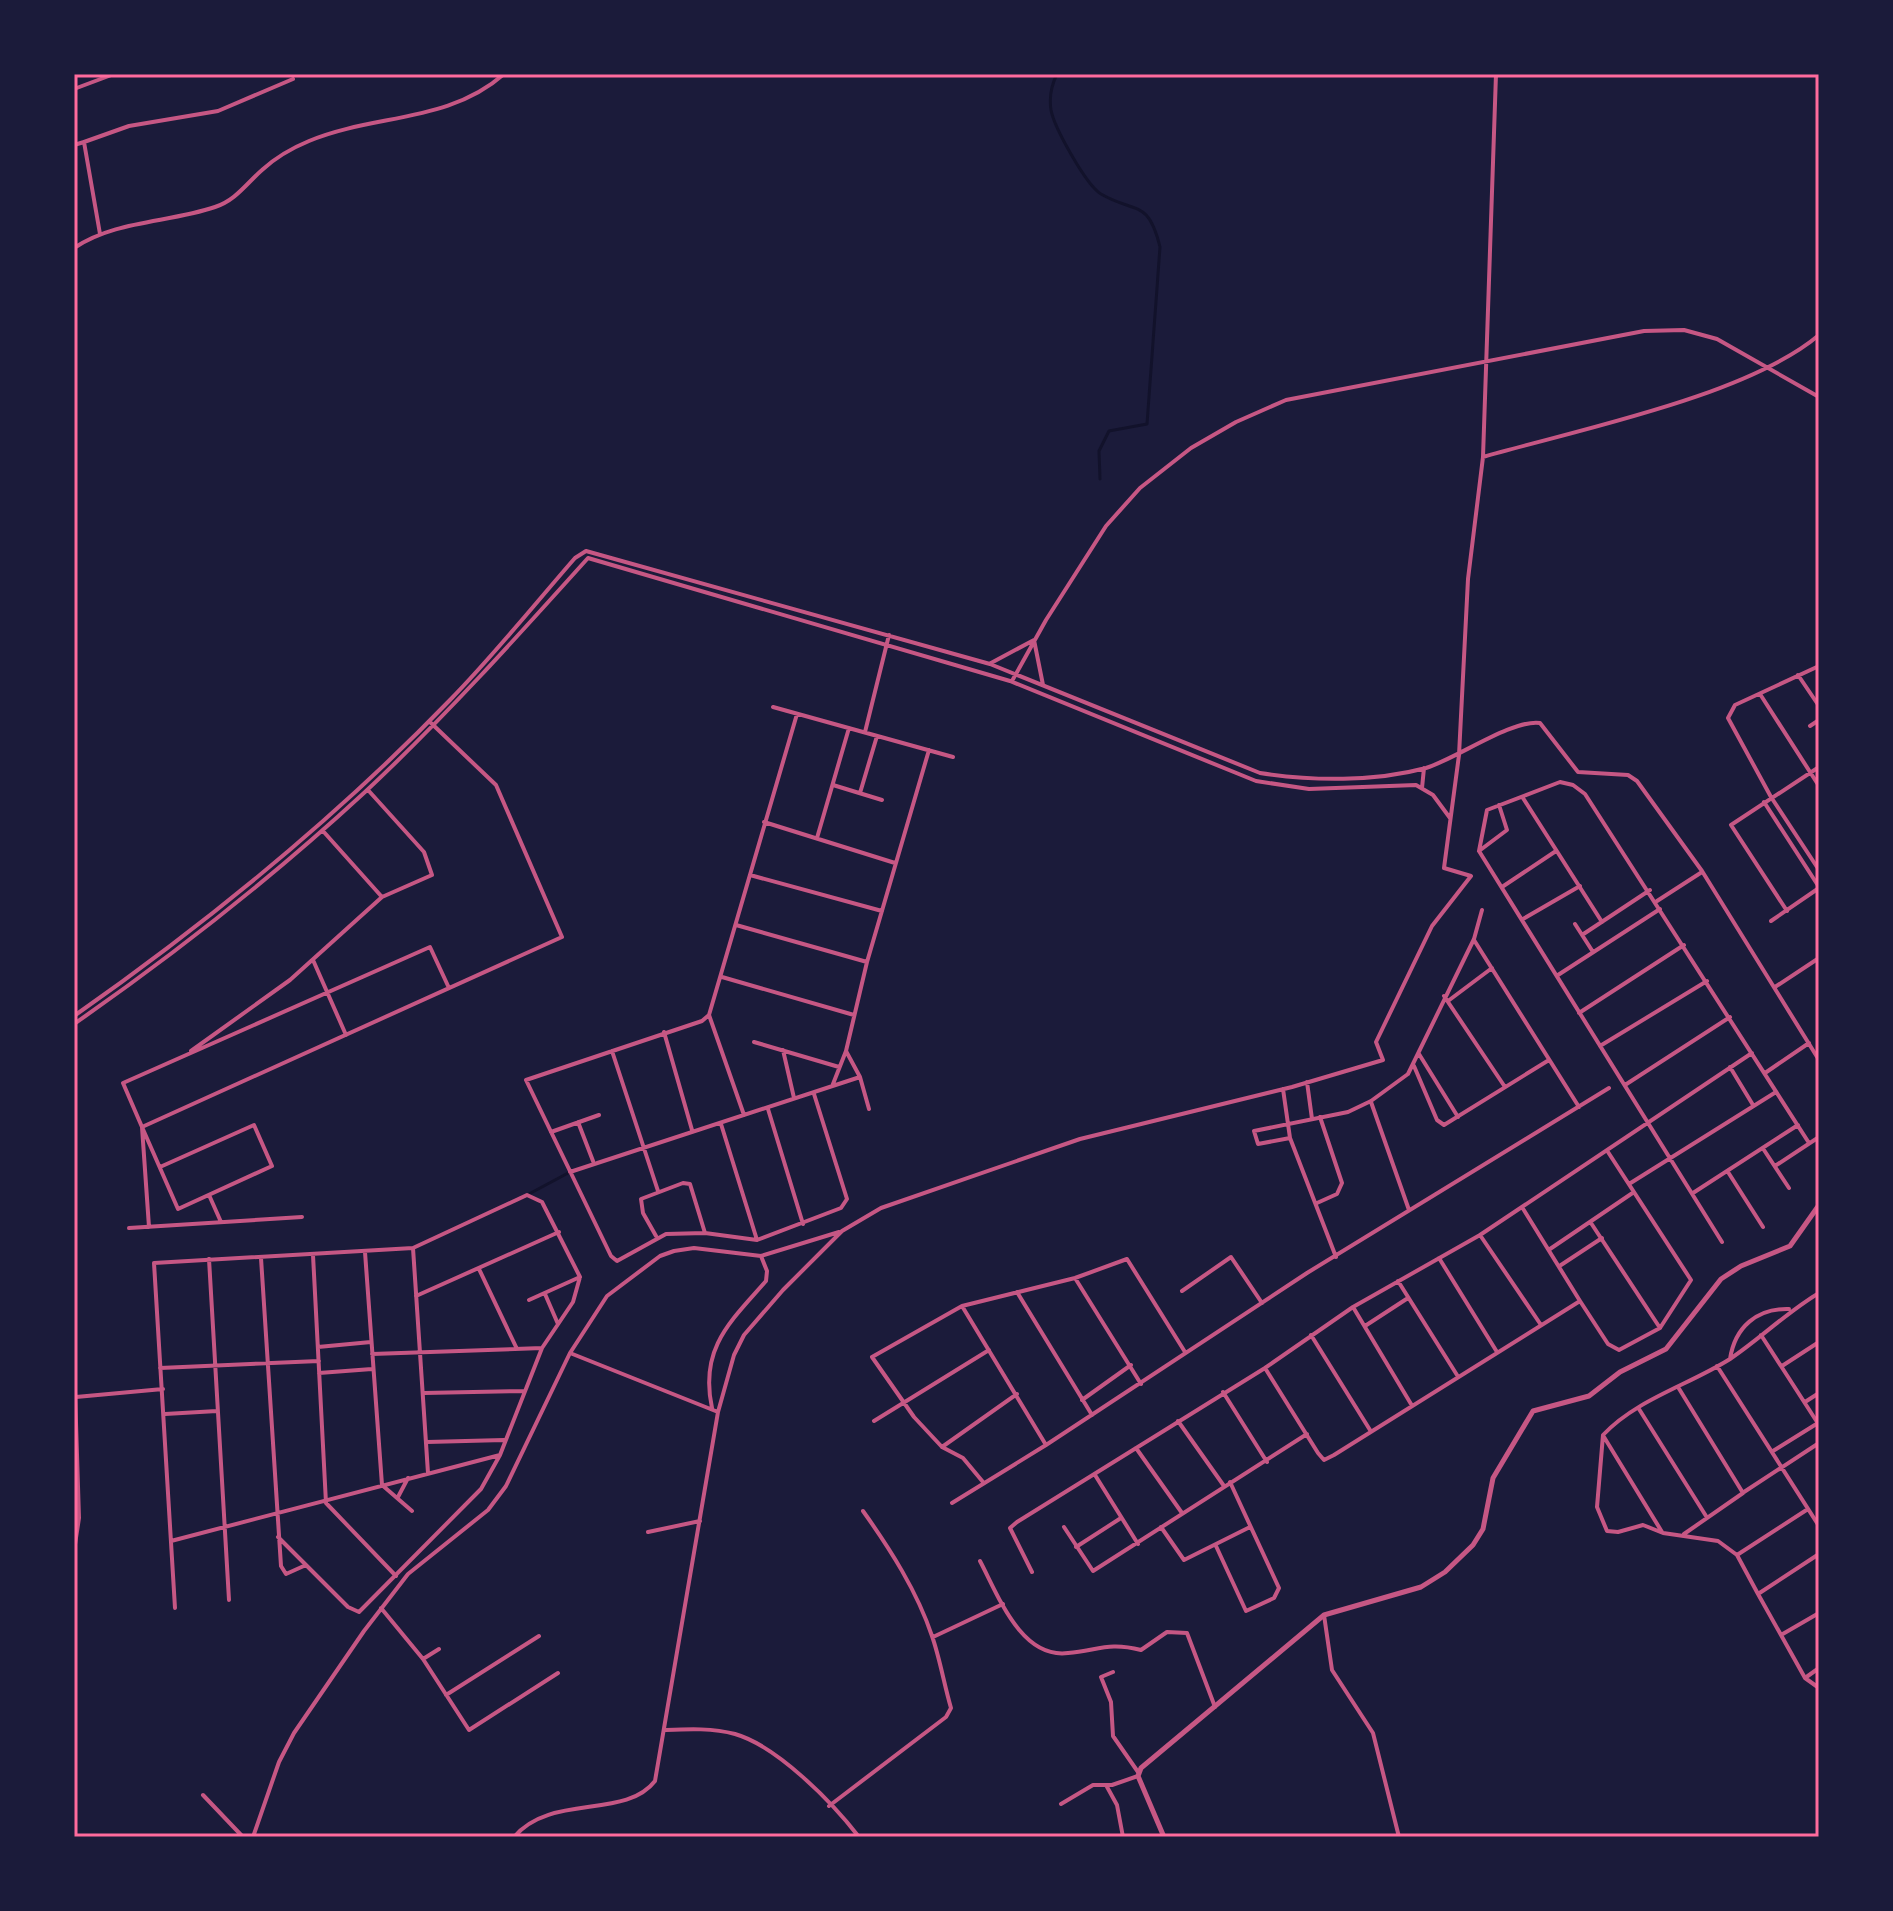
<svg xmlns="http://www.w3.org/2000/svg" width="1893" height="1911" font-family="Arial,sans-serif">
<rect width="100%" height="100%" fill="#1b1b3a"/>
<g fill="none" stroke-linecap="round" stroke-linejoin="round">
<path stroke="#12122b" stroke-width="3" d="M1057 74C1051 86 1049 97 1051 110 1054 127 1086 185 1101 194 1135 214 1148 198 1160 247L1147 424 1109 431 1099 451 1100 479
M527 1195 570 1172"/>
<path stroke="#c65784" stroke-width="4" d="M74 89 114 74
M84 142 129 126 218 111 293 79
M74 145 84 142 100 234
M74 248C116 220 168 223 215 207 236 200 246 184 262 170 275 158 292 148 309 141 373 114 449 123 504 74
M1483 457C1576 430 1747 396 1819 335
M991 663 1034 640 1043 685
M1819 666 1735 705 1728 718 1771 797 1819 870
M1798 675 1819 706
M1012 681 1046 620 1106 526 1140 488 1191 448 1236 422 1286 400 1644 331 1684 330 1717 339 1819 397
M1760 694 1819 786
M773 707 953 757
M797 714 709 1015 702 1021 526 1080 611 1256 617 1261 666 1234 705 1233 757 1240 841 1208 847 1199 814 1094
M1810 726 1819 720
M865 732 889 635
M833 785 882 800
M1422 788 1424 768
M860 793 877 736
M1523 798 1602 922
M1764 802 1819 887
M764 822 895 863
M323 831 382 897 432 875 424 852 368 790
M817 838 849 728
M1479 851 1507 830 1499 805
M750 875 882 911
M1502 887 1556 851
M1657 901 1702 872
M1787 911 1731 825 1819 767
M1523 919 1580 886
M1771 921 1819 888
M1575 924 1593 952
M736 925 867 962
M1582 935 1650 890
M1474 940 1579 1107
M313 960 346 1035
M1558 975 1660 909
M722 977 854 1015
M1775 987 1819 958
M1444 996 1505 1087
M1448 1001 1492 968
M1579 1013 1684 945
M709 1015 744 1115
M74 1016C208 922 336 818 450 700 494 655 534 605 575 558L586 551 990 664 1260 773C1312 781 1374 782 1426 768 1456 759 1512 719 1540 723L1578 772 1628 775 1637 781 1702 871 1819 1060
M74 1024C176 953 274 876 365 792 444 718 516 638 588 558L1010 681 1256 781 1309 789 1416 785 1433 795 1450 818
M664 1032 692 1130
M754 1042 839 1067
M1600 1046 1707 981
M783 1050 794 1098
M191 1051 290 980 382 897
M612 1051 658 1191
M1419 1054 1458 1117
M1414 1066 1437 1120 1444 1125 1549 1060
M1730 1067 1753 1105
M1765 1073 1809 1043
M860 1077 869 1109
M1307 1082 1312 1119
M833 1084 846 1051 867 962 929 750
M1625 1085 1730 1017
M1283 1089 1290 1138 1336 1257
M1371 1102 1409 1210
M768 1109 803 1224
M578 1122 593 1161
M721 1124 757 1240
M551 1132 599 1115
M1290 1138 1258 1144 1254 1131 1348 1112 1371 1101 1408 1074 1474 939 1482 910
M1764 1150 1789 1188
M1775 1166 1819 1137
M160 1167 254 1125 272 1166 178 1209 142 1127 562 937 496 785 431 723
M570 1172 860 1077 846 1051
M1728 1172 1763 1227
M1629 1184 1776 1092
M1693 1193 1798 1125
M209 1195 221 1222
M1317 1203 1337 1194 1342 1183 1320 1117
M1591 1223 1660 1328
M149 1227 142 1127 123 1083 430 947 449 988
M129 1228 302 1217
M1480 1235 1541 1325
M656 1236 643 1213 641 1199 683 1183 690 1184 705 1233
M1722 1242 1479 851 1487 810 1560 782 1573 785 1585 794 1809 1143
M413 1248 428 1473
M1550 1249 1634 1192
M365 1252 382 1485 412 1511
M313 1255 326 1503 396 1576
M261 1258 281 1566 286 1574 306 1565
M1439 1258 1497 1352
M209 1259 229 1600
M1561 1265 1602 1238
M479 1269 517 1349
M1075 1278 1141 1384
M1398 1281 1457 1375
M1182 1291 1231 1257 1262 1303
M1017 1292 1092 1415
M545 1294 558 1324
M416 1296 559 1232
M529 1300 580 1277
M1580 1301 1608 1344 1619 1350 1660 1328 1691 1280 1608 1152
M962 1306 1046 1445
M1353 1307 1411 1404
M1365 1326 1408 1298
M1311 1335 1370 1430
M1761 1335 1819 1425
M318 1347 371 1342
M570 1353 718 1412
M372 1354 542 1348
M74 1359 79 1518 74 1551
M1730 1359C1735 1327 1757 1308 1789 1309
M1717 1366 1819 1526
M1782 1366 1819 1342
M160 1368 319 1361
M1265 1368 1318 1453 1324 1460 1334 1455 1580 1301 1522 1207
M319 1373 372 1369
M1678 1387 1743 1493 1684 1534
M1223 1392 1267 1462
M424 1393 524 1391
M76 1397 163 1389
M1082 1400 1131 1365
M1805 1402 1819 1393
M712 1408C699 1348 731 1321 766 1281L767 1271 761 1256
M1639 1409 1706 1516
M165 1414 217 1411
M874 1421 989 1350
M1178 1421 1224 1486
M1604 1437 1662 1532
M427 1442 504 1440
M942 1447 1017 1394
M1136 1448 1182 1513
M1773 1451 1818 1423
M1095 1475 1138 1544
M983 1482 963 1458 942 1447 914 1417 872 1357 962 1306 1075 1278 1127 1259 1185 1352
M1744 1492 1819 1443
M398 1497 408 1478
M952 1503 1046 1445 1307 1273 1609 1088
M1064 1527 1093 1571 1307 1434
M1161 1527 1184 1560 1250 1527
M648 1532 700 1521
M278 1537 348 1607 359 1612 481 1489 500 1455
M171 1541 500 1455 542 1348 573 1302 580 1277 542 1202 527 1195 413 1248 154 1263 175 1608
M1216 1546 1246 1611 1274 1598 1279 1588 1230 1482
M1076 1547 1121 1518
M1737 1555 1718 1541 1663 1533 1643 1525 1618 1532 1607 1531 1597 1507 1603 1435C1637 1399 1689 1385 1730 1359 1761 1338 1787 1312 1819 1293
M980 1561C998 1595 1021 1659 1068 1653 1099 1650 1109 1642 1141 1650L1167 1632 1187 1633 1215 1707
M1032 1572 1010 1528 1017 1522 1265 1368 1353 1307 1480 1235 1752 1053
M1758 1594 1737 1555 1808 1509
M381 1608 423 1659 469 1730 558 1673
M1324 1615 1332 1670 1373 1733 1399 1837
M1781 1635 1758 1594 1819 1554
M933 1637 1003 1604
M423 1659 439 1649
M1819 1668 1805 1678 1819 1688
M1113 1672 1101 1677 1111 1702 1113 1736 1138 1772
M1805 1678 1781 1635 1819 1613
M446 1695 539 1636
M666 1730C689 1729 713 1728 735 1734 777 1746 832 1802 859 1837
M1106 1785 1117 1805 1123 1837
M203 1795 243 1837
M1061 1804 1093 1785H1112L1138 1776
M829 1806 946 1717 951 1708C944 1684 940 1659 932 1636 917 1591 890 1549 863 1511
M253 1837 279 1762 294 1733 364 1631 408 1574 488 1510 506 1486 570 1353 607 1296 660 1256 674 1251 694 1248 761 1256 839 1232
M514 1837C551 1793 625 1820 655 1781L718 1412 734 1355 744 1335 783 1290 842 1231 881 1208 1080 1139 1292 1087 1383 1060 1376 1042 1432 926 1471 876 1444 868 1459 755 1468 579 1483 457 1496 74"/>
<path stroke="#c65784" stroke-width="5" d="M1164 1837 1138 1776 1141 1768 1324 1615 1421 1587 1445 1572 1473 1545 1483 1529 1493 1478 1533 1411 1589 1396 1620 1372 1666 1349 1721 1279 1741 1266 1790 1246 1819 1205"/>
</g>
<rect width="1893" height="1911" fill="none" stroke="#1b1b3a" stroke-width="152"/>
<rect x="76" y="76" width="1741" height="1759" fill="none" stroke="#ff6b9d" stroke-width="3"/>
</svg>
